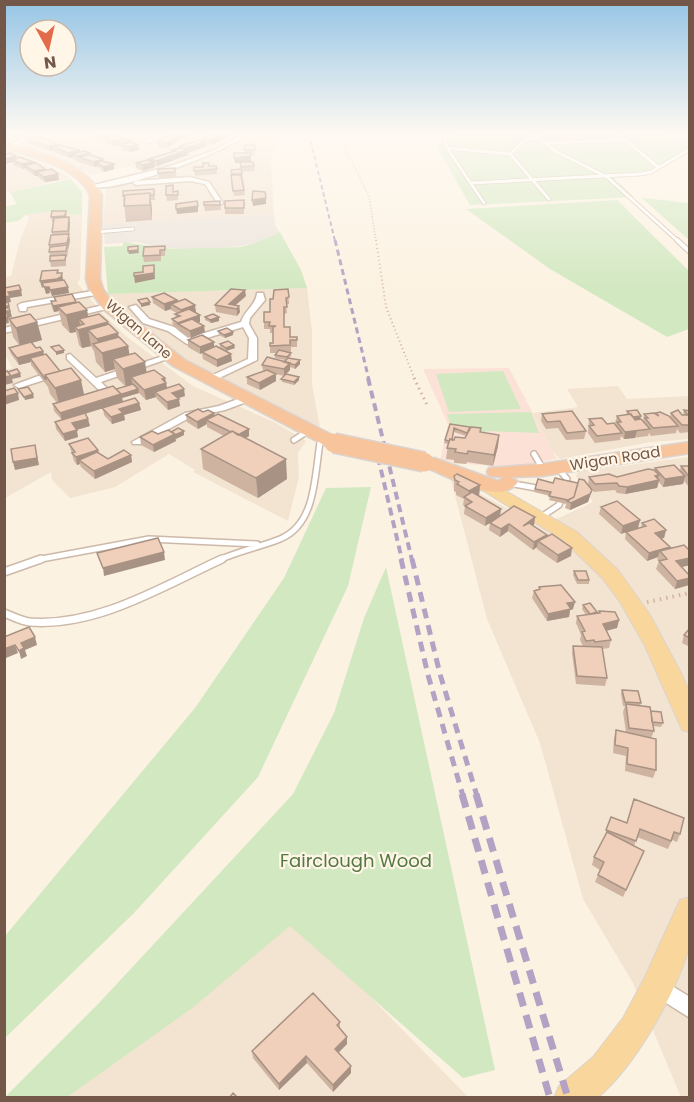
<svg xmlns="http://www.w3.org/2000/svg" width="694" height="1102" font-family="Poppins,sans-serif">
<rect width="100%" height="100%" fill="#fcf2e2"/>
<path fill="#f3e3d1" d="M4 134H281L271 162 274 214 103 224 106 187 147 173 129 166 93 175 5 140Z
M4 149 53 168 71 178 9 192 5 189Z
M65 210 70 215 82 214 80 279 77 283 101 312 127 337 193 386 276 423 306 441 298 453 299 477 288 521 193 472 195 470 169 454 115 487 70 498 52 480 51 472 5 498V370L12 368 5 354V277L11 276 20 241 29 218 26 214Z
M307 288 312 332V384L320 428 184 358 122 311 108 294Z
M618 386 627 399 689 396V439L651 442 560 459 552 450 533 413 578 407 567 389Z
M689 457V1097H681L633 983 583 899 540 743 487 619 451 480 473 490 534 523 559 518 593 502 576 476 578 472Z
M288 912 468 1097 62 1098Z"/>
<path fill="#fce1d6" d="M509 368 557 459 510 467 466 464 440 460 448 424 423 369Z"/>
<path fill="#ebe4dd" d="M274 214 275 226 280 232 250 245 196 250 165 248 136 242 105 244 103 224Z"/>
<path fill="#d2e8c1" d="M444 134H673L690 139 689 151C658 169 651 175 614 178L634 197 470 205 437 147Z
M71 179 82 192V214L70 215 65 210 27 214 18 221 5 223 4 207 17 204 10 192Z
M642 198 689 203V240Z
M617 200 689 271V329L667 337 550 269 466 209Z
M280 232 301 270 307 288 108 294 104 247 123 246V242L173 249 241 247 250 245Z
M503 371 521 409 449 412 436 374Z
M531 412 539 433 487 431 480 434 450 424 447 414Z
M371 487 348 586 258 777 134 913 5 1038V936L195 708 284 578 326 488Z
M386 567 495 1070 463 1078 290 926 191 1009 67 1097H5L100 1002 293 794 334 713 364 618Z"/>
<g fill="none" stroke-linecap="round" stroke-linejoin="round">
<defs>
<path id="service-far3" d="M451 134 445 141 447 148 484 203
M533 134 555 151 607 177 678 241
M618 134 658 167
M670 134 690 139
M544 143 625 140
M447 148 510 154 549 199
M510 154 525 140 537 138
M470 183 641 174 651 172 690 149
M96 232 133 229"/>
<path id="service-far2" d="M677 240 690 252"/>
<path id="service-far1" d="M294 440 308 431
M534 454 543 469
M558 468 567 479 565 487
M508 483 542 489
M541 517 559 505 562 496
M36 560 149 539 257 544
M219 560C239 551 260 547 280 539 318 523 314 472 321 437"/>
<path id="service" d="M4 572 41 559
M4 613C12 616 21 621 30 622 98 627 163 586 222 559"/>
<path id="minor" d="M31 134H38L11 148 6 147Z
M157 134H164L149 143 144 142Z
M242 134H248C228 151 112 196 90 186L171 166 215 150Z
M190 177 209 182 223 203 222 204H218L205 184 190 181 136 185 133 183 136 181Z
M98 290H101V294L27 307 26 311H20L18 305 22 303Z
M257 293H263L265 300 250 318 249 324 257 338V360L209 383 204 380 206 378 248 359 249 338 243 327 187 344 168 331 143 323 129 307 136 305 149 319 174 327 188 338 241 322C244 311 256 305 257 293Z
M108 304H111V308L4 333V328Z
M70 354 96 378 166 355H172L173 357 101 382 112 393 107 396 104 395 67 359V355Z
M41 375 46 378 44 380 19 388 14 385Z
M246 396 249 397V401L225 410 191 417 141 444H133L132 442 185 413 219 406Z
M659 978 690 997V1018L652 994 650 987 652 980Z"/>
<path id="primary" d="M488 481 577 532 618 570 650 615 680 671 690 693V732L682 730 645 646 620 602 603 579 563 540 482 490 479 486 482 482Z
M690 897C690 912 693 933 689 948 675 995 635 1067 597 1098H554L559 1086 593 1057 623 1018 644 979 680 900Z"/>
<path id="trunk" d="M4 142C38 152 84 161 102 195L100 279 103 289 113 303 185 360 340 439 343 443 340 447H328L173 366 103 309 89 289 86 279 90 195C76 165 33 159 4 148Z
M690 442V453L542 476 511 477 518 482C500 507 450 477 427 468L425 464 427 460 434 458 498 481 504 477 489 476 487 472 489 468 542 464Z"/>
</defs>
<use href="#service-far3" stroke="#cdb9a9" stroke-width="4.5"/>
<use href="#service-far2" stroke="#cdb9a9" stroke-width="6"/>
<use href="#service-far1" stroke="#cdb9a9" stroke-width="8"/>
<use href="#service" stroke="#cdb9a9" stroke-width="10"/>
<use href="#minor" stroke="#cdb9a9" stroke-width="3"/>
<use href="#primary" stroke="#dbd4d0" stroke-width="2"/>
<use href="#trunk" stroke="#dbd4d0" stroke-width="3"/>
<path stroke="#d5b39e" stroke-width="1.5" stroke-dasharray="1 2" stroke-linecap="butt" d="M338 134 369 196 376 241"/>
<path stroke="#d5b39e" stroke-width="2" stroke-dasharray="1 3" stroke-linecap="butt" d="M376 240 386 307 415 380"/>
<path stroke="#d5b39e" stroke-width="3" stroke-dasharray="1.5 4" stroke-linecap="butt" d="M414 378 428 407"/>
<path stroke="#d5b39e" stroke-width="4" stroke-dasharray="1.5 5" stroke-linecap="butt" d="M647 602 690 593"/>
<use href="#service-far3" stroke="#fff" stroke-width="3"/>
<use href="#service-far2" stroke="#fff" stroke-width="4"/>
<use href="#service-far1" stroke="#fff" stroke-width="5"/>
<use href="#service" stroke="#fff" stroke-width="7"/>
<use href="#minor" fill="#fff" fill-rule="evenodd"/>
<use href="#primary" fill="#f9d69c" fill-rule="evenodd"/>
<use href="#trunk" fill="#f7c49b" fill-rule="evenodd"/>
<path stroke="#b4a2c4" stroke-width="2" stroke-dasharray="4.5 3" stroke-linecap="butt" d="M309 134 335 241"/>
<path stroke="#b4a2c4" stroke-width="3" stroke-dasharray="6 4" stroke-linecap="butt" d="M335 240 369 380"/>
<path stroke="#b4a2c4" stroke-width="4" stroke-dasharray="8 5" stroke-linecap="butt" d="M368 378 412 560
M378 457 402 560"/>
<path stroke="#b4a2c4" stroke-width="5" stroke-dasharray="10 7" stroke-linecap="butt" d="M401 559 428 675 463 796
M412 559 440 674 477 796"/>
<path stroke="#b4a2c4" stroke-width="7" stroke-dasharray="14 9" stroke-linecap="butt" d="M462 794 550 1098
M476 794 568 1098"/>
<defs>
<path id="trunk-bridge" d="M334 443 424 462"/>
</defs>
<use href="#trunk-bridge" stroke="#dbd4d0" stroke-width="22" stroke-linecap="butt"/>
<use href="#trunk-bridge" stroke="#f7c49b" stroke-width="19"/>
</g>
<path fill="#ceb3a1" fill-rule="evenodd" d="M4 134H23V136L14 138Z
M93 134H114V136L131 142 139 150 130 152 122 150V147L118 146 117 145 113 146 106 143V142L93 137Z
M170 134H189L167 148 158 147V142Z
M258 134H265V138H258Z
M229 136 212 145 206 144 207 146 188 153V155L157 166 154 165 155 167 143 171 136 168V163L150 161 149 159 172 152V150L180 148V146L204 141V138Z
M25 138 90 155 103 161 114 164V169L104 172 98 167V166L95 167 79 162 73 159V157L69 158 54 152V150L50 151 27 143Z
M245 145H255V155H250L251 162 254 166 255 171 242 172 245 195 234 196 231 181V170L241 169 240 163H235L234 153H245Z
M4 152 7 154 16 158 33 163 59 180 45 182 38 177V176H35L26 170V168L23 169 13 165V162L4 164Z
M209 166H216L217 174 195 176 194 167Z
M175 168 176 177 159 178 158 169Z
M154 189 155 200H151L152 220 126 222 124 202H123V196Z
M178 191V200L167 201 166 195 173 192Z
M244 200V214H225V208Z
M220 201 221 210 205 211 204 205Z
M66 211 67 217 70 223 69 236 70 240 67 257H66V266L51 267 50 261V257L49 245 52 235V232L53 222H52L51 217Z
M165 246V256H161V261L144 262 143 256Z
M288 289 289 304H286L287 313 284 314V327L290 337H297V347H291V352H288L291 353V356L289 358 300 364 295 369 290 367V370L286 374 299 377V380L294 385 282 382 281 379 284 376 276 374V381L260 390 247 384V377L263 371 262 365 284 362 285 360 275 358V355L277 353H270V343H273V333H270V329H264V322L270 312 273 299Z
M246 296 236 305 239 306 240 312 237 316 216 312 215 305Z
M54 297 76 303 87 310 88 317 108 322V325L128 346 129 354 146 372 165 378 167 388 185 396 178 398 180 406 168 410 157 399 156 397 146 400 139 393 122 398 123 402 139 403 141 410 124 415 125 420 112 424 104 415 103 408 85 413 90 426 76 430 78 437 65 441 56 429 55 422 62 420 54 411 53 404 57 403 50 394 48 387 31 365V362L19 365 11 354 9 348 19 345 13 337 9 319 37 322 42 340 32 343 36 348 43 351 44 354 60 371 84 395 116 389 125 386 117 378 115 369 105 372 96 362 94 351 92 348 91 346 82 348 79 345 76 332 70 333 62 325 59 311 54 312 52 308 51 301H55Z
M152 297 177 300V302L196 312H195L200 322H198L205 332 191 338 179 331V329L173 326 172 319 176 318 175 314 177 313 171 310V309L165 311 153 303Z
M205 317 219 321 211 323 205 320Z
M218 331 233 332V335L225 338 219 335Z
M188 340 214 347 232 361 217 367 203 359 202 353 200 354 188 347Z
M220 344 235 348 226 351 220 347Z
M684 410 690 411V432L680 433 677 429 676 433 651 436 649 433 648 436 624 439 621 436 620 440 595 443 588 433 589 419 616 427 615 423 617 416 626 415 627 411 641 416 640 419 643 421 644 414H656V413L670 417 671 413 683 415Z
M203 412 214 413 215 416 249 429V436L245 438 287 479 258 498 203 469 201 449 224 436 207 427V424L198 429 187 422 186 415Z
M542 414 586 431 584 439 566 440 558 428 546 429 541 421Z
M450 424 481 433 499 435 498 446 493 466 467 462 466 464 454 463V460L446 459 448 444 444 443 445 440ZM454 432 466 436 465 438 452 440Z
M171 432 184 435 175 439 176 441 154 452 141 445 140 437Z
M69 444 99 453 108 459 131 455 132 462 95 479 81 467 80 464 77 465 74 461Z
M681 466H690V488L684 481 683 484 663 487 659 482 657 488 625 494 617 493 615 490 594 492 588 485 589 477H617L654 471 655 468 680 470Z
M454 476 480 485 479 496 501 509 500 516 535 517 534 525 533 526 571 556 557 563 537 549V547L533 550 508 531 500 537 489 530 490 523 485 526 464 514 465 506 463 505 464 499 456 495V492L454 491Z
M535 489 592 490 588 502 570 510 565 508 566 504 549 500 550 496 534 492Z
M601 507 640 520 638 528 641 527 642 523 666 530 664 538H661L670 547 669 549 690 551V565L681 567 690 576 689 585 675 589 656 569 659 561 657 559 658 557 647 561 625 539 626 532 621 534 599 514Z
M574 571 589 580V584H577L573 575Z
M539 587 573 609 570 610 569 617 547 621 532 598 534 591 538 590Z
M583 605 597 612 596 614 598 613 599 611 619 620 617 628 606 631 611 640 609 648 602 649 607 678 605 686 576 684 572 653 573 646H583L580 640 581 635 576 623 577 616 586 615 582 609Z
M690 628V647L682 643 684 635Z
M622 690 641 703 640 706 651 711 663 723 661 727 653 726 654 731 651 738 656 770 653 778 625 771 626 756 613 753 614 738 616 730 626 732 623 712 625 706H623L621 694Z
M634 799 680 834 677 842 672 840 668 849 637 837 634 846 641 859 623 897 595 882 600 870 592 865 594 857 604 838 611 817 627 823Z
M340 1022V1029L347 1044 338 1053 351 1073 333 1092 307 1063 279 1090 253 1058 252 1051Z"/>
<path fill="#a89283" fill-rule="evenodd" d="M13 134H23V136L14 138Z
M180 134H189L167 148V143Z
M222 134H230L229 136 212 145V140Z
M123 138 124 143 131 141 132 146 123 145 122 143 117 141V145L113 146 112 141Z
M206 141 207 146 188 153 187 148Z
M57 144 58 149 53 147 54 150 50 151 49 146Z
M138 145 139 150 130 152 129 147Z
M80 150 81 155 72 154 73 157 69 158 68 153Z
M187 150 188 155 157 166V161Z
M16 156 17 161 12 160 13 162 4 164V159Z
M251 156V162L235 163 234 158Z
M103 159 104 164 97 162 98 166 95 167 94 162Z
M33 162 34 167 25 165 26 168 23 169 22 164Z
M154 162 155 167 143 171V165Z
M114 164V169L104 172 103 167Z
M45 169 46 174 37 172 38 176H35L34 171Z
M58 174 59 180 45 182 44 177Z
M150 193 152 208V220L150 205Z
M266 198V204L253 206 252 200Z
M198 206V212L177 214 176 209Z
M69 217 70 223 69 236 70 240 68 249 67 243 69 235 68 231Z
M138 250 139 253 129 254 128 251Z
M154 265 155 279 135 283 134 276Z
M58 270 59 276 62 273 63 279V283H42L43 287 42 288 40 281 57 273Z
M44 287H49L50 293 46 294Z
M68 287 69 293 52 296 50 290Z
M21 290 22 296 10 298 11 302 4 303V297L8 292Z
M245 290 246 296 232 308 229 304Z
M177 300V306L171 304V309L165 311 164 304Z
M76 302 77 308 58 307 59 311 54 312 53 306Z
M150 302V305L141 307V304Z
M195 305 196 312 182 317 181 310Z
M4 306H9L12 317 8 318 9 323 4 324Z
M239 306 240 312 237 316V309Z
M87 310 90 327 108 322 110 335 118 333 121 348 128 346 131 364 113 359 115 369 105 372 102 353 99 350 97 339 88 330 91 346 82 348 78 330 75 327 76 332 70 333 66 315ZM79 319 84 324 81 329Z
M200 315V322L184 327 178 324V323Z
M219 317V321L211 323 210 320Z
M37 322 42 340 20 346 16 328Z
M204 326 205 332 191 338 190 331Z
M233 332V335L225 338 224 335Z
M214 342V349L202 352V353L200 354V347Z
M234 345 235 348 226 351V348Z
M64 350V353L56 355V352Z
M43 351 45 358H30L31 362 19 365 17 358Z
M231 354 232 361 217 367V360Z
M300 360V364L295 369V365Z
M145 362 148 381 131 377 133 386 126 388 123 369Z
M290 363V370L284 376V369Z
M20 373 21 377 12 379 13 383 4 385V377Z
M276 374V381L260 390 259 383Z
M299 377V380L294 385V382Z
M165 378 168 393 155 392 156 397 146 400 144 390Z
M81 380 85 399 60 407 55 388Z
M138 389 139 393 122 398 123 402 62 421 60 413Z
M184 389 185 396 173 400 172 393Z
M18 393 19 400 4 405V397Z
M33 394 34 398 25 400 24 397Z
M179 399 180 406 168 410 167 402Z
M139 403 141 410 124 415 125 420 112 424 111 417 119 409Z
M214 413 215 420H206L207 424 198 429 197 422Z
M641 416 640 419 630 420 631 417Z
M88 419 90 426 73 431 72 423Z
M249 429V436L238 443 237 436Z
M77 430 78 437 65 441 63 434Z
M637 430 635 438 624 439 625 432Z
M184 431V435L176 439 175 435Z
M175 434 176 441 154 452 153 445Z
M499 435 498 446 493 466 494 455Z
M35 445 39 465 15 470 13 462Z
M98 450 100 457 79 460 80 464 77 465 76 457Z
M131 455 132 462 95 479 94 471Z
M286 459 287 479 258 498 256 478Z
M659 475 657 481 659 480 657 488 625 494 627 487Z
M685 476 683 484 663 487 665 479Z
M480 485 479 496 468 500 469 491Z
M592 490 588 502 570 510 571 503Z
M501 509 500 516 485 526 486 518Z
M535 517 534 525 522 534 523 526Z
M640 520 638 528 621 534 623 526Z
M509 524 508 531 500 537 501 529Z
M666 530 664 538 653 541 655 533Z
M547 535 545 543 538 541 537 547 533 550 534 542Z
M670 547 668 554 660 551 658 557 647 561 649 553Z
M572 548 571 556 557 563 558 555Z
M164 552 165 560 104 576 103 568Z
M690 558V565L674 569 676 561Z
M690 578 689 585 675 589 677 581Z
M575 602 573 609 570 610 569 617 547 621 548 614 567 603Z
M619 620 617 628 601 632 603 624Z
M35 637 37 645 25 650 27 656 21 659 19 651 21 643Z
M15 645 18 653 6 658 4 649Z
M347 1037V1044L335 1056V1049Z
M306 1056 307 1063 279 1090V1084Z
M351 1066V1073L333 1092V1085Z"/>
<path fill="#f0d0bb" stroke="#a89283" stroke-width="1.5" d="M98 134H114V135L105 137Z
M170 134H180L167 143 158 142Z
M211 134H222L212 140 204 138Z
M33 136 44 138 57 144 49 146 25 138Z
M116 136 123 138 112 141 105 139Z
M125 139 131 141 122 143 117 141Z
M199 140 206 141 187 148 180 146Z
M132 142 138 145 129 147 121 145Z
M60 145 80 150 68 153 53 147Z
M245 145H255V150H244Z
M179 148 187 150 157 161 149 159 175 151 172 150Z
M84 151 90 153 78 156 72 154Z
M10 153 16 156 4 159V155Z
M234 153H250L251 156 234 158Z
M90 155 103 159 94 162 78 157Z
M20 157 33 162 22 164 12 160Z
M147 160 154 162 143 165 136 163Z
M102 161 114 164 103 167 97 162Z
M240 162H253L254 166 241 167Z
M36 163 45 169 34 171 25 165Z
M203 163H209V166H216L217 169 194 171V167H203Z
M175 168V172L158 173V169Z
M52 169 58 174 44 177 37 172Z
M241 169 242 174H232L231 170Z
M231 175H241L244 190 233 191Z
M173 185V192L178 191V195H166V186Z
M154 189V195H150V193L125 195 124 196H123V191Z
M253 191 265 192 266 198 252 200Z
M150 193V205L124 206 125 195Z
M244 200V208H225V201Z
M197 201 198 206 176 209V204Z
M220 201V205H204V202Z
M52 211H66L65 216 51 217Z
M69 217 68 231 52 232 54 218Z
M69 234 67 243 49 245 51 235Z
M67 245 66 251 49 252 50 247Z
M138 246V250L128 251V247Z
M165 246V250H160V255L143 256 144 247Z
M66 255 65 260 50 261V256Z
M154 265V273L134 276V273L143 272V266Z
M58 270 57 273H62L61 277 57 279 40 281 42 271Z
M64 280 68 287 50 290 49 287H44L42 283Z
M19 285 21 290 8 292 10 296 4 297V288Z
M231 289 245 290 229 304 239 306 237 309 215 305Z
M288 289 289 297 286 298 287 307H284V327H290V337H297V340H290V345L270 346V343H273V327L276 326H269L270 322H264V312H270V299H273L274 290Z
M164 293 177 300 164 304 152 297Z
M72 294 76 302 53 306 51 301H56L54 297Z
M147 298 150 302 141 304 138 300Z
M185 299 195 305 181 310 171 304Z
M8 302 9 306H4V303Z
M79 302 87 310 66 315 58 307Z
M4 308H9L10 311H6L8 317H4Z
M189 309 200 315 178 323 172 319 180 316 175 314Z
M30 314 37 322 16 328 9 319Z
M99 314 108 322 78 330 75 327 84 324 79 319Z
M213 314 219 317 210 320 205 317Z
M192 319 204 326 190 331 178 324Z
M109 324 118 333 97 339 88 330Z
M227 328 233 332 224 335 218 331Z
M202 335 214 342 200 347 188 340Z
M119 337 128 346 102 353 93 344Z
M228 341 234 345 226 348 220 344Z
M31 342 36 348 40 347 43 351 17 358 9 348Z
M59 345 64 350 56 352 51 347Z
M216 346 231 354 217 360 202 352Z
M279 350 291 353 287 357 275 355Z
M135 353 145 362 123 369 113 359Z
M46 354 60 371 45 375 46 380 30 358Z
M267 357 290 363 284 369 262 365Z
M288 358 300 360 295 365 284 362Z
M71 368 81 380 55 388 45 375Z
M17 369 20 373 11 376 8 372Z
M154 370 165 378 162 379 166 383 144 390 131 377Z
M267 370 276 374 259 383 247 377Z
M7 371 11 376 4 377V372Z
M286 374 299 377 294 382 281 379Z
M133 384 138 389 119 395 121 394 116 389Z
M179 384 184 389 172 393 179 399 167 402 155 392Z
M113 386 121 394 60 413 53 404Z
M28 387 33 394 24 397 18 389Z
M14 388 18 393 4 397V391Z
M135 398 139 403 119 409 123 413 111 417 102 408Z
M198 409 203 412 208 410 214 413 197 422 186 415Z
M637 410 641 416 633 417 627 411Z
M678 410 682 415H688L684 410 690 411V425H682L671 413Z
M572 411 586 431 567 433 560 421 547 422 542 414Z
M660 412 669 416 678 426 653 428 645 418H648L644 414 654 413 659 416 656 413Z
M85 413 88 419 72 423 77 430 63 434 55 422Z
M218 414 249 429 238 435 232 431 231 432 206 420Z
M631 414 635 420 641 419 650 429 625 432 617 422H621L617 416Z
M602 418 607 424 614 423 622 433 597 436 589 426 594 425 589 419Z
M450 424 470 427 467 433 454 428 452 440 450 439 449 441 445 440Z
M471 427 481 428 480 432 499 435 494 455 468 451 467 454 455 452 456 449 447 448 450 439 454 440 455 437 465 438Z
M178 428 184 431 175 435V434L171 432Z
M168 430 175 434 153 445 140 437 152 431 158 434Z
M232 431 286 459 256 478 201 449Z
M88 438 98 450 76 457 72 453 75 452 69 444Z
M35 445 37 458 13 462 11 449Z
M124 450 131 455 94 471 79 460 97 452 108 459Z
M674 465 685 476 665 479 655 468Z
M681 466H690V478Z
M648 469 654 470 659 475 655 476 659 480 627 487 619 486 617 483 595 484 589 477 609 474 617 477Z
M457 474 480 485 469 491 457 484 459 482 455 480 454 476Z
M555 478 578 483 574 497 568 500 549 496 551 492 535 489 538 479 553 483Z
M579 479 584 480 592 490 590 494 571 503 567 501 574 497Z
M472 492 501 509 486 518 465 506 472 502 464 497Z
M617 501 640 520 623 526 601 507Z
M514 506 535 517 523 526 529 523 547 535 534 542 509 524 501 529 490 523Z
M654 519 666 530 655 533 670 547 649 553 626 532 646 526 642 523Z
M552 534 572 548 558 555 538 541Z
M158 538 164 552 103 568 97 553Z
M684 545 690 551V558L676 561 690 576V578L677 581 659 561 667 559 660 551Z
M574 571H586L589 580H578Z
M561 585 575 602 567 603 571 609 548 614 534 591 540 589 539 587Z
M590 603 597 612 590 614 583 605Z
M599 611 615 612 619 620 603 624 611 640 595 642 594 640 586 641 582 632 585 631 577 616 600 613Z
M29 627 35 637 21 643 24 648 19 651 15 645 4 649V637Z
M690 628V638L684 635Z
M573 646 602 647 607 678 577 676Z
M622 690 638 691 641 703 625 702Z
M626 704 650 707 654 731 629 728Z
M651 711 661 712 663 723 652 722Z
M616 730 656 739V770L627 764 628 748 615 745Z
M634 799 684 818 680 834 674 832 671 841 640 829 636 841 606 830 611 817 627 823Z
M607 832 644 851 626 890 598 875 604 862 594 857Z
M313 993 340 1022 337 1025 347 1037 335 1049 351 1066 333 1085 306 1056 279 1084 252 1051Z
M233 1093 238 1098H229Z"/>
<linearGradient id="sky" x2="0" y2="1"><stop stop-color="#95c5e6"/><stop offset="0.46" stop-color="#fef9f2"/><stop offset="1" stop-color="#fef9f2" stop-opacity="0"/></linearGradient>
<rect width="694" height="289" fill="url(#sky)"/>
<g text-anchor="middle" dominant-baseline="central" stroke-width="4.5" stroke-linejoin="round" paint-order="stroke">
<g font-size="14" fill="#735849" stroke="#fff6e8">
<text transform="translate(139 329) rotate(41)">Wigan Lane</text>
</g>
<g font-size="15" fill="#735849" stroke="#fff6e8">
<text transform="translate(615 458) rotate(-9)">Wigan Road</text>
</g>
<g font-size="18" fill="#537842" stroke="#fff6e8">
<text x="356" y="860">Fairclough Wood</text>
</g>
</g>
<rect width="694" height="1102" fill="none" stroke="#735849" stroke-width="12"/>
<g transform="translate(48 48) rotate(172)"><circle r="28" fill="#fff6e8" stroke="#c7b7a8" stroke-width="1.5"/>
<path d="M0-4.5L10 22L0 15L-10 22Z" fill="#e36b4a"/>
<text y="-9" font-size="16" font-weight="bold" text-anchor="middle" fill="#735849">N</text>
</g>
</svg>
